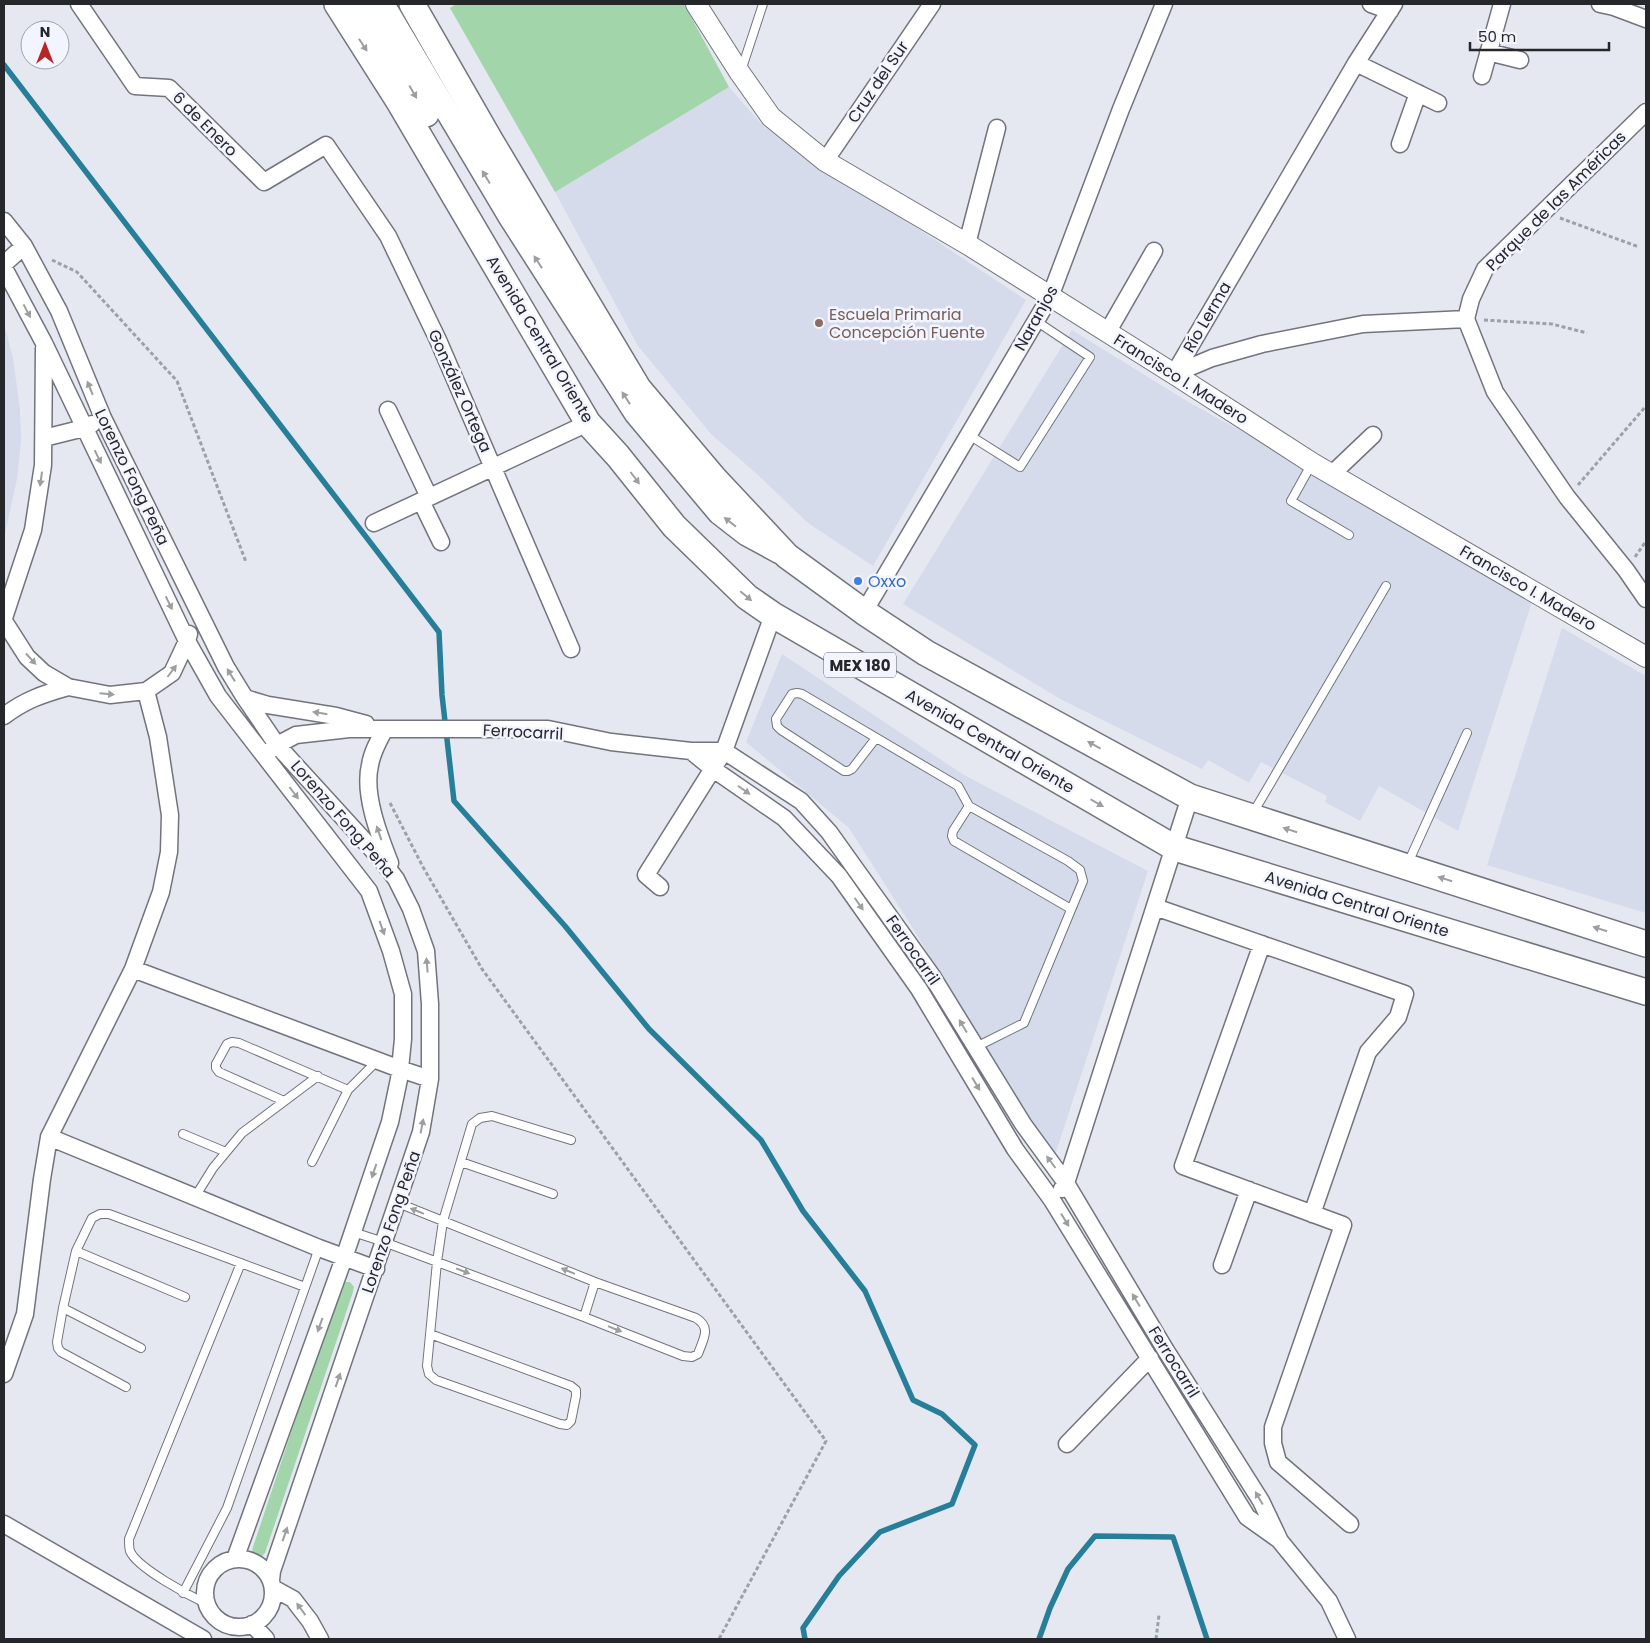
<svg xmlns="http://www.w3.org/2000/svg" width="1650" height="1643" font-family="Poppins,sans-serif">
<rect width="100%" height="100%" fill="#e5e8f1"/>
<path fill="#d5dbeb" d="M729 87 764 127 1026 300 873 566 808 523 758 475 711 434 638 346 555 192Z
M4 324 13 358 20 410 21 441 17 479 4 538Z
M1072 330 1190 403 1535 592 1458 831 1379 786 1360 821 1325 802 1327 796 1261 762 1249 783 1208 760 1202 769 1062 700 903 604Z
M1562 628 1646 676V913L1487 865Z
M782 654 964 775 1148 871 1055 1155 1017 1107 914 930 849 828 746 742Z"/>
<path fill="#a2d5aa" d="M456 4H684L729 87 555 192 450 8Z
M344 1282H350L354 1287 353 1292 265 1553 261 1557 255 1556 252 1552 253 1547 340 1286Z"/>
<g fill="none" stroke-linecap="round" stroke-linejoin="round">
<path stroke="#277e98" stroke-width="5.5" d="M4 65 439 632 442 695 454 801 565 926 649 1029 761 1140 803 1211 865 1291 913 1400 942 1414 975 1445 952 1504 880 1532 839 1576 803 1628 805 1639
M1039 1639 1050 1608 1068 1569 1095 1536 1173 1537 1207 1639"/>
<defs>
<path id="service" d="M741 71 763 4
M969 435 1020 467 1090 357 1036 321
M1311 465 1291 501 1349 535
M876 738 852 769 848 771H844L781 730 777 726 776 719 792 694 797 693 802 694 958 786 969 806
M1253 813 1386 586
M1408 863 1467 733
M976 1047 1024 1023 1083 881 1080 870 1068 861 969 806 953 831 952 836 954 841 1071 909
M284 1101 219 1072 216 1068V1064L227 1044 232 1042 239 1043 348 1090
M183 1134 226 1152
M312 1162 348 1090 377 1061
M461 1162 553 1194
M195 1197 213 1168 242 1133 318 1076
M353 1232 384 1242 584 1317 683 1356 692 1357 698 1354C703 1339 712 1328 696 1318L595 1282 398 1203
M76 1251 185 1297
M63 1308 141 1348
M584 1317 595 1282
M430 1334 571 1386 576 1390V1396L571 1421 567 1425 560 1424 436 1380 429 1374 427 1366 437 1262 443 1221 472 1124 480 1118 492 1116 571 1140
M126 1387 61 1352 58 1348 57 1342 63 1308 76 1251 92 1218 100 1214H109L305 1287
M183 1593 227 1508 319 1248
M207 1604C190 1596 137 1568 130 1551 129 1548 129 1543 129 1539L241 1263"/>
<path id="minor" d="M79 4 135 86 169 88 264 182 326 145 388 236 438 340 571 649
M1371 4 1390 11
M1600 4 1614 7 1646 19
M1488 52 1520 60
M1356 63 1438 103
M1482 76 1502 4
M1646 112 1485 269 1471 299 1466 319 1495 392 1567 497 1626 570 1646 599
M1400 144 1418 93
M825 161 932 4
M4 221 24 246 59 311 103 418 226 667 245 698 277 745 380 858 396 879 411 909 426 951 430 1004V1079L421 1132 272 1571 271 1580
M967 244 997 128
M4 264 24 246
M4 268 44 343 187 641 218 696 369 891 391 951 403 994V1039L399 1079 390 1122 344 1258 235 1559
M1107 333 1154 251
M1174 374 1356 63 1394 4
M1174 374 1212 358 1262 344 1363 324 1466 319
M388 410 429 497
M44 438 84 428 92 424
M1332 474 1373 435
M421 501 441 542
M374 523 588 423
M864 612 1050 297 1121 109 1164 4
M4 618 33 530 43 465 44 348
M4 621 27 657 44 673 68 687 110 695 146 691 172 673 187 641 189 634
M245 698 268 705 336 716 366 724
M4 716C25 700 43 694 68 687
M385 729C379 740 372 752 370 765 363 794 379 835 390 863
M691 751 713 769 784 818 839 876 919 989 1015 1149 1052 1200 1247 1517 1278 1539
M264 755 277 745 296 735 349 729H548L611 742 691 751H724L801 801 829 832 932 976 1023 1124 1066 1183 1165 1349 1261 1501 1280 1541 1329 1601 1347 1639
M660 887 646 875 724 751 773 615
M1155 907 1405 994 1398 1017 1368 1052 1312 1214
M1262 944 1183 1166 1343 1225 1273 1427V1443L1278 1462 1350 1524
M133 969 400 1069 430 1079
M49 1137 319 1248 376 1269
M1062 1189 1066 1183 1190 797
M1222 1265 1249 1190
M4 1374 25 1314 42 1179 49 1137 133 969 161 892 169 852 170 815 158 737 146 691
M1067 1444 1150 1358
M4 1524 203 1639
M205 1593a34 34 0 1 1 68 0a34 34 0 1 1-68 0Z
M273 1588 293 1599 310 1621 320 1639
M252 1624 266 1639"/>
<path id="tertiary" d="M696 4 740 73 771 117 825 161 967 244 1174 374 1312 463 1646 657"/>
<path id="secondary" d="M383 4 511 219 636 414 719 513 746 534 779 552"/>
<path id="primary" d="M337 4 398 100 588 423 618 456 674 526 747 597 773 615 1175 848 1646 992
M363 4 426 114
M412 4 490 140 638 388 714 478 787 556 864 612 926 653 1190 797 1646 944"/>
</defs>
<use href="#service" stroke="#71747c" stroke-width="10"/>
<use href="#minor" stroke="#71747c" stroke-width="19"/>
<use href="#tertiary" stroke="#71747c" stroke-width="22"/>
<use href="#secondary" stroke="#71747c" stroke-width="25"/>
<use href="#primary" stroke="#71747c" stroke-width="28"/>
<path stroke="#9da0a7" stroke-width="3" stroke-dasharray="4 2.5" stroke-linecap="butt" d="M1560 218 1639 247
M52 260 77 272 177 381 246 562
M1484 320 1552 324 1587 333
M1578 485 1646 406
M1635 557 1646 541
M390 803 423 867 482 969 826 1441 719 1639
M1156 1639 1159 1615"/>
<use href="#service" stroke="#fff" stroke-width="8"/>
<use href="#minor" stroke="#fff" stroke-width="16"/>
<use href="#tertiary" stroke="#fff" stroke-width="20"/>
<use href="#secondary" stroke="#fff" stroke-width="22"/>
<use href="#primary" stroke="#fff" stroke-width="25"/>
</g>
<defs><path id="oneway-solid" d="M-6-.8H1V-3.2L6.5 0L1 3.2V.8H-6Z" transform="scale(1.25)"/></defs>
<g fill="#9d9ea0">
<use href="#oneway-solid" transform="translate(363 45) rotate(57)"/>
<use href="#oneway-solid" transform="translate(413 92) rotate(60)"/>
<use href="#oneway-solid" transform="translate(486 177) rotate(-121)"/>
<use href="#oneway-solid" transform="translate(538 262) rotate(-123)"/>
<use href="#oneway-solid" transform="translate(27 311) rotate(62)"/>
<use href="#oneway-solid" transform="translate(90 388) rotate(-112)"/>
<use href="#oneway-solid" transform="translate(626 398) rotate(-123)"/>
<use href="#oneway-solid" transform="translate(98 457) rotate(64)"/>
<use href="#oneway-solid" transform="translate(635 478) rotate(53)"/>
<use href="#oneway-solid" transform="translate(41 479) rotate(98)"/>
<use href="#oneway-solid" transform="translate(730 522) rotate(-142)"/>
<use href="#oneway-solid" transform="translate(746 596) rotate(40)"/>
<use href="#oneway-solid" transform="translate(169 603) rotate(64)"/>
<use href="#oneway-solid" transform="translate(31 659) rotate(47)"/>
<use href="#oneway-solid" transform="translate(172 671) rotate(-53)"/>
<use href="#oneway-solid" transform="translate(231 675) rotate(-122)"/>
<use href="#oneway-solid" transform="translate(107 694) rotate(5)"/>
<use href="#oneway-solid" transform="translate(320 713) rotate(-171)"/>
<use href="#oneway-solid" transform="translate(1094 745) rotate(-151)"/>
<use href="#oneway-solid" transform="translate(744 790) rotate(35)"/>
<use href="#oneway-solid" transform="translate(294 793) rotate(53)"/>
<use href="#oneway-solid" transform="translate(1097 803) rotate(30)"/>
<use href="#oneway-solid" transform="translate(1290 830) rotate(-162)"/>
<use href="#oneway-solid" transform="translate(379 833) rotate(-109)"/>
<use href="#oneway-solid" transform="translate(1445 879) rotate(-162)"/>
<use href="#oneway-solid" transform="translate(859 904) rotate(55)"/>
<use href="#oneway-solid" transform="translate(382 928) rotate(70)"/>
<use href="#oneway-solid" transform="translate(1600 929) rotate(-162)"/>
<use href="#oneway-solid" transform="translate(427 965) rotate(-95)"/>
<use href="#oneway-solid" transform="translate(963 1026) rotate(-121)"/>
<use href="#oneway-solid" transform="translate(976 1084) rotate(59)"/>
<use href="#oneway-solid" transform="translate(422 1126) rotate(-79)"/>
<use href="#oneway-solid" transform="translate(1051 1162) rotate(-127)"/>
<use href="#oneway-solid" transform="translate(374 1171) rotate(109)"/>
<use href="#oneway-solid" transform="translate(417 1211) rotate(-158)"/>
<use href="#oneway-solid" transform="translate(1065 1220) rotate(58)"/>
<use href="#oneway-solid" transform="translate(463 1271) rotate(21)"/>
<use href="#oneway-solid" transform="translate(568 1271) rotate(-158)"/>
<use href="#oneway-solid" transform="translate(1136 1300) rotate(-121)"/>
<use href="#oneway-solid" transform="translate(320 1325) rotate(110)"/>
<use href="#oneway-solid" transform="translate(615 1329) rotate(22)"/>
<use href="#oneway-solid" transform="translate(338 1380) rotate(-71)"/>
<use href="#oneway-solid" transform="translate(1259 1498) rotate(-120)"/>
<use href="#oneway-solid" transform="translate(285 1534) rotate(-71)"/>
<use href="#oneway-solid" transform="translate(301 1609) rotate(-126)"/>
</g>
<circle fill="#8d6e63" stroke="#f2f5ff" stroke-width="2" cx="819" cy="323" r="5"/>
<circle fill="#3f7fe0" stroke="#f2f5ff" stroke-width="2" cx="858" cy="581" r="5"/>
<g text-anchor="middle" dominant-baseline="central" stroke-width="5" stroke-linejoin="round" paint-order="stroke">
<rect fill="#f2f5ff" stroke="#63656b" stroke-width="1" x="824" y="652.5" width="72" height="25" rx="4"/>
<g font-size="15" font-weight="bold" fill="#26272b">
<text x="860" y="665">MEX 180</text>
</g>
<g font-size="16" fill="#26272b" stroke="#f2f5ff">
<text transform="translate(878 82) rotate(-56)">Cruz del Sur</text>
<text transform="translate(205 124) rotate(45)">6 de Enero</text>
<text transform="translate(1556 201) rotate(-45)">Parque de las Américas</text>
<text transform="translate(1207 317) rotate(-60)">Río Lerma</text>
<text transform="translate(1036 318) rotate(-61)">Naranjos</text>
<text transform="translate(540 339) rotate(59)">Avenida Central Oriente</text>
<text transform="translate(1181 379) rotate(32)">Francisco I. Madero</text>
<text transform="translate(460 391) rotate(66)">González Ortega</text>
<text transform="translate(132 477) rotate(64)">Lorenzo Fong Peña</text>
<text transform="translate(1528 588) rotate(30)">Francisco I. Madero</text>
<text transform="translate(523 732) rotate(3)">Ferrocarril</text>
<text transform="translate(990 741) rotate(30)">Avenida Central Oriente</text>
<text transform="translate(343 819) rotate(49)">Lorenzo Fong Peña</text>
<text transform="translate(1357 904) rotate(17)">Avenida Central Oriente</text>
<text transform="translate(913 950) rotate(55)">Ferrocarril</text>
<text transform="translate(391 1222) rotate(-71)">Lorenzo Fong Peña</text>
<text transform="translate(1174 1362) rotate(58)">Ferrocarril</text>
</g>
<g font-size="16" fill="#785e54" stroke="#f2f5ff" text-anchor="start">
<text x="829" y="314">Escuela Primaria<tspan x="829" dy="18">Concepción Fuente</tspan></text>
</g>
<g font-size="16" fill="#366cbe" stroke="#f2f5ff" text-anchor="start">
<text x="868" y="581">Oxxo</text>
</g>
</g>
<rect width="1650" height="1643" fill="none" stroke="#26272b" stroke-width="10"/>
<g transform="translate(45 45)"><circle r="24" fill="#f2f5ff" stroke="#a0a3aa"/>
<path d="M0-4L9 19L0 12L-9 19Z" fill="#b52625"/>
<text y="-8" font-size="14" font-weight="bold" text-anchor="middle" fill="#26272b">N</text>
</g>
<path d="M1470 42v8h139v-8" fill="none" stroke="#26272b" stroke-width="2.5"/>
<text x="1478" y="42" font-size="15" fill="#26272b" stroke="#f2f5ff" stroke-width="4" paint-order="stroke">50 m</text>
</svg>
